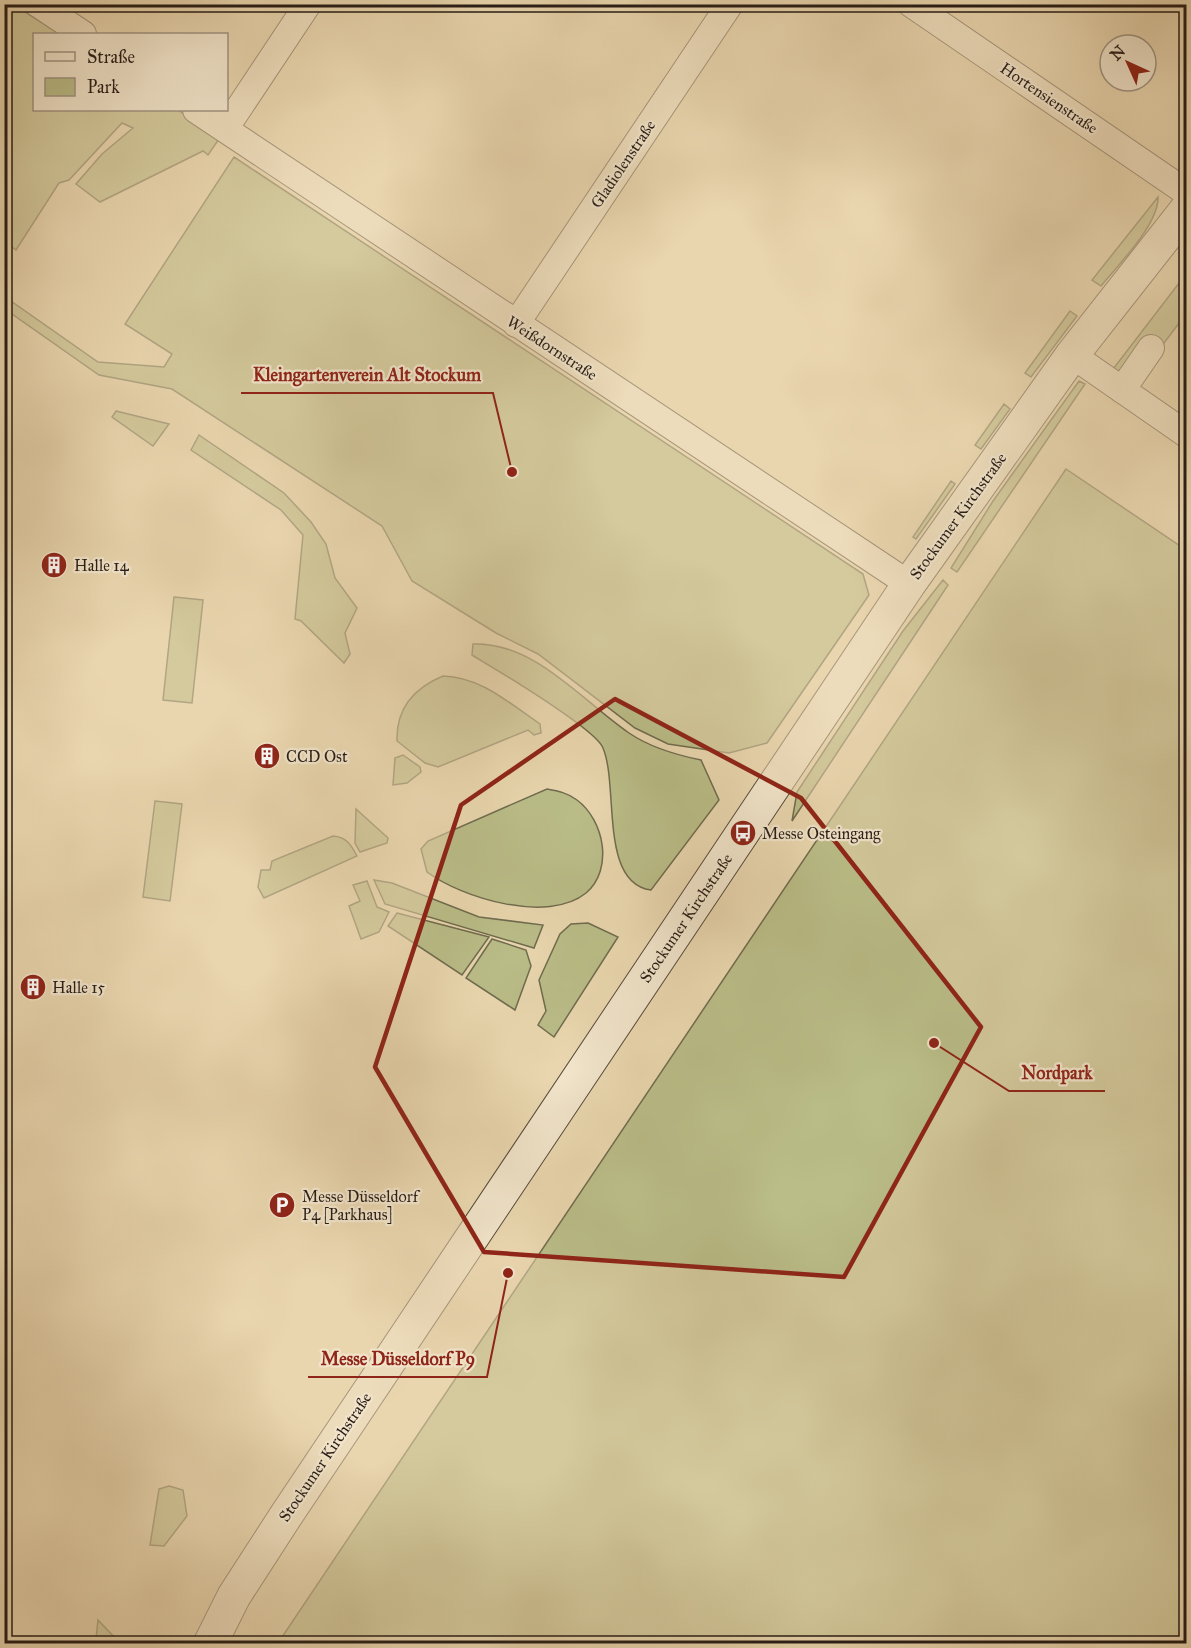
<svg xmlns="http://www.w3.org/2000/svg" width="1191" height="1648" font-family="'IM FELL Great Primer',serif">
<rect width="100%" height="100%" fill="#e9d6ae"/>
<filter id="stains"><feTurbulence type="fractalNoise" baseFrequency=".00333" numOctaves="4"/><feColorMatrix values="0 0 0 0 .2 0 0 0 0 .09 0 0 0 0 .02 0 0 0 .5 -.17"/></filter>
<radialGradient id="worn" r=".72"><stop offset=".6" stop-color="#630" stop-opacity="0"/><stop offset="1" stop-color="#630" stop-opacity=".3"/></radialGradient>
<path fill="#babd88" stroke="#706c4f" stroke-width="1.5" d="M5 5H14L60 34H34V110H178L221 136 208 155 203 151 100 202 76 184 102 154 133 128 122 123 69 180 59 183 16 250 5 242Z
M234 157 863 574 869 595 767 743 729 753 668 744 635 728 538 654 496 633 412 581 382 526 172 389 99 375 5 309V297L98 362 164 367 172 354 125 324Z
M1158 197C1159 224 1118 265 1101 286L1092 280Z
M1186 274V314L1161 347 1123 372 1110 373Z
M1070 311 1077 316 1031 377 1025 373Z
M1079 381 1085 384 957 572 951 568 993 501Z
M1004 404 1010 409 981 449 975 445Z
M116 411 169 424 153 446 112 417Z
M199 435 284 493 311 522 326 544 335 578 357 608 345 633 350 654 344 663 301 621 295 619 303 535 281 510 191 450Z
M1066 469 1186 550V1643H278Z
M951 481 955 484 916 539 913 537Z
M943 580 948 585 792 821 797 792 903 631Z
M174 597 203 600 192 703 163 700Z
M473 644C535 642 581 700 629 733 651 748 676 755 701 760L719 800 651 890C599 883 619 786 603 748 595 728 495 669 472 655Z
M443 676C481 677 509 703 540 724L541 733 534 735 528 730 438 767 425 763 397 741C396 708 414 688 443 676Z
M403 755 420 767 421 772 407 783 393 785 395 758Z
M547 789C558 791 568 793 577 800 604 820 614 869 586 893 548 924 462 898 427 872L421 849 428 841Z
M155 801 182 804 170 901 143 897Z
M356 809 388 838 387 843 360 852 355 843Z
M333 836C347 837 351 845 357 856L264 898 258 887 261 870H270L272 861Z
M374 880 392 883 479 917 543 925 534 948 385 904Z
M367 881 377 907 389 912 379 932 361 939 349 906 360 901 353 885Z
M397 913 489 937 462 975 388 926Z
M588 923 618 937 554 1037 538 1025 546 1011 539 980 560 934 571 924Z
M492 939 526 950 531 966 515 1010 466 978Z
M169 1486 183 1490 187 1516 164 1546 150 1545 159 1489Z
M98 1620 120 1643H102L96 1639Z"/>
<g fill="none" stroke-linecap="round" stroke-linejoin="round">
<defs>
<path id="minor" d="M38 4 83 34
M911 4 1186 192
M196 110 909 584
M225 129 308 4
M516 324 730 4
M1072 355 1186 434
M1122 390 1151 348"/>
<path id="tertiary" d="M210 1644 234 1596 287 1514 909 584 1072 355 1186 210"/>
</defs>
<use href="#minor" stroke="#584a3c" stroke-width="28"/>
<use href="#tertiary" stroke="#584a3c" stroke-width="35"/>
<use href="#minor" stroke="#f1e4ca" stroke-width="26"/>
<use href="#tertiary" stroke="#f1e4ca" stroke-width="33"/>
</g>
<path d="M0 0H1191V1648H0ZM615 699 801 798 981 1027 844 1277 484 1252 375 1067 461 805Z" fill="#e9d6ae" fill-opacity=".55" fill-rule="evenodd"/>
<path fill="none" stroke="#8f2418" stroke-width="4.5" stroke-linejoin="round" d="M615 699 801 798 981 1027 844 1277 484 1252 375 1067 461 805Z"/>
<defs>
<symbol id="building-disc" viewBox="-11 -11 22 22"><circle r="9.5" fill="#8f2418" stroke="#f1e4ca"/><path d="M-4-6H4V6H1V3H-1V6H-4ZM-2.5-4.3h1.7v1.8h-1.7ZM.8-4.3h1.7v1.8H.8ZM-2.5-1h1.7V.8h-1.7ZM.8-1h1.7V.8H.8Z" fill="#fff"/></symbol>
<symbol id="bus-disc" viewBox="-11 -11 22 22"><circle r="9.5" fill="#8f2418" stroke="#f1e4ca"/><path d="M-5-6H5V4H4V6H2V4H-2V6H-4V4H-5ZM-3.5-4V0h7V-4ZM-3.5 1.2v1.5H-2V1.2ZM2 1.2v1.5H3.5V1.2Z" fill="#fff"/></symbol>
<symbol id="parking-disc" viewBox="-11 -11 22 22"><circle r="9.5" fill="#8f2418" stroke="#f1e4ca"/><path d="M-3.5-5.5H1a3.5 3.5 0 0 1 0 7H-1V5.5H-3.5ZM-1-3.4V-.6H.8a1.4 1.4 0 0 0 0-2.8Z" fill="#fff"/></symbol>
</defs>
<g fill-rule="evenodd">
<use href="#building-disc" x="39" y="550" width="30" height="30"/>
<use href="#building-disc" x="252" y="741" width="30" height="30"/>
<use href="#bus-disc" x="728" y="818" width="30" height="30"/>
<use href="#building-disc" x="18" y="972" width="30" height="30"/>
<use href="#parking-disc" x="267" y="1190" width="30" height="30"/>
</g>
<g text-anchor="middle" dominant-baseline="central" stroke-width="4.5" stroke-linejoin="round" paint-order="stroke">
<g font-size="16" fill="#271c16" stroke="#f1e4ca">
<text transform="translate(1049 98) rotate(34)">Hortensienstraße</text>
<text transform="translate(623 164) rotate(-56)">Gladiolenstraße</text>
<text transform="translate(552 348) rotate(33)">Weißdornstraße</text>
<text transform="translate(958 516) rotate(-54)">Stockumer Kirchstraße</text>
<text transform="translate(686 918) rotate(-56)">Stockumer Kirchstraße</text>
<text transform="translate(325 1457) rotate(-56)">Stockumer Kirchstraße</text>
</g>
<g font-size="16" fill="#271c16" stroke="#f1e4ca" text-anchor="start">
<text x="74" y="565">Halle 14</text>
<text x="286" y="756">CCD Ost</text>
<text x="762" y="833">Messe Osteingang</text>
<text x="52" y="987">Halle 15</text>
<text x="302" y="1196">Messe Düsseldorf<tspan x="302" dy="18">P4 [Parkhaus]</tspan></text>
</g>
</g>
<path fill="none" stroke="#8f2418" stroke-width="2" d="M512 472L493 393H241M934 1043L1009 1091H1105M508 1273L487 1377H308"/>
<g fill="#8f2418" stroke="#f1e4ca" stroke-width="2">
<circle cx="512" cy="472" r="6"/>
<circle cx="934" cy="1043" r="6"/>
<circle cx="508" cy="1273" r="6"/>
</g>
<g font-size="18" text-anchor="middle" font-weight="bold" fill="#8f2418" stroke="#f1e4ca" stroke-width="4.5" stroke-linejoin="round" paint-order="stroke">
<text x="367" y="381">Kleingartenverein Alt Stockum</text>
<text x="1057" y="1079">Nordpark</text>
<text x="398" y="1365">Messe Düsseldorf P9</text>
</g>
<rect width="1191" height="1648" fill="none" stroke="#e9d6ae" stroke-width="24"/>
<rect x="6" y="6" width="1179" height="1636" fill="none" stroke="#271c16" stroke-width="3"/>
<rect x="12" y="12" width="1167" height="1624" fill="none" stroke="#271c16" stroke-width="1.5"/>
<rect x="33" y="33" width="195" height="78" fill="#f1e4ca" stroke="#a09482" stroke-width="1.5"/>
<rect x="45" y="52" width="30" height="9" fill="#f1e4ca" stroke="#a09482" stroke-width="1.5"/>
<text x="87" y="63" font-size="18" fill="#271c16">Straße</text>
<rect x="45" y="78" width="30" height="18" fill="#babd88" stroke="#a09482" stroke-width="1.5"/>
<text x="87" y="93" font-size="18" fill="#271c16">Park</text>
<g transform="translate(1128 63) rotate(315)"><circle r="28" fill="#f1e4ca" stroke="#a09482" stroke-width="1.5"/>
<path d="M0-4.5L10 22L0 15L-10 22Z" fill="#8f2418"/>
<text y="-9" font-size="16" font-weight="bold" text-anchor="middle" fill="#271c16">N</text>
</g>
<rect width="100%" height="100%" filter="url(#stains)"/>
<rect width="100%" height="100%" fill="url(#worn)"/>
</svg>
